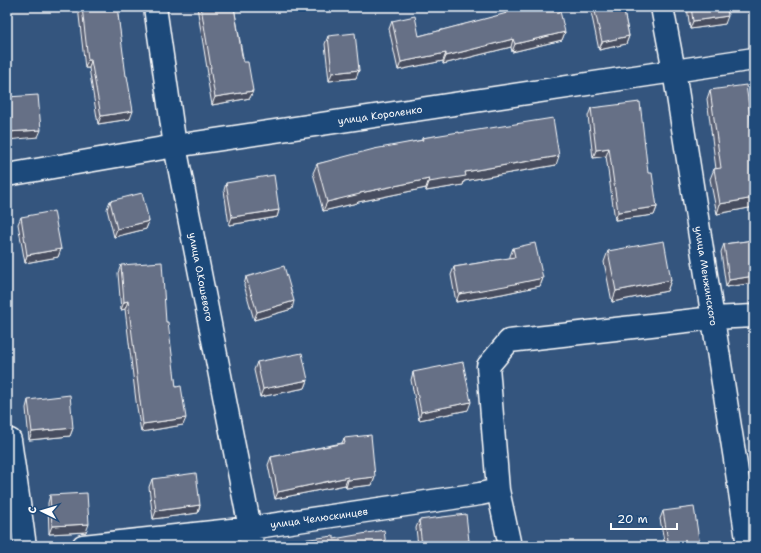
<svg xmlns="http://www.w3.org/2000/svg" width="761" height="553" font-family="'Shantell Sans',sans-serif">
<rect width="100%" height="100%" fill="#34557e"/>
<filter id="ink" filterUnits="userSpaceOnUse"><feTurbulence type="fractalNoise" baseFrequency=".025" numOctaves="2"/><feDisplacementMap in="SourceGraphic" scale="8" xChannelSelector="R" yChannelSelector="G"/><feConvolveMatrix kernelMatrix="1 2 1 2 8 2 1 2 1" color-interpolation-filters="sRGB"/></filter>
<g filter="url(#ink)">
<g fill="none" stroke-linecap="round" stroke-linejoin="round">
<defs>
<path id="street" d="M155 7 175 146 250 528 252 546
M662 7 674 71 735 459 748 546
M7 440H10L25 546
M498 490 488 366 509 341 713 318 754 316
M83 546 250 528 480 494 498 490 510 546"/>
<path id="secondary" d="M7 175 175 146 754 59"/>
</defs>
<use href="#street" stroke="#fff" stroke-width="25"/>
<use href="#secondary" stroke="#fff" stroke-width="25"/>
<use href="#street" stroke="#1f4a7a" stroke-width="22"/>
<use href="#secondary" stroke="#1f4a7a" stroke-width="22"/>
</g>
<path fill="#585f73" stroke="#fff" d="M78 7H117L130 119 98 124 89 68H85Z
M197 7H234L250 98 212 105 207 76 208 74Z
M590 7H623L629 36 626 44 599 50Z
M687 7H727L725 24 690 29Z
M507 10 565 32 562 40 512 52 511 47 443 64V61L398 70 389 29 392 21 419 36 505 14Z
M328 36 359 70 356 78 329 81 325 44Z
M710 90 754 144V207L717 214 710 179 714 169H716L707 99Z
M591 108 648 173 657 207 654 215 615 220 606 156 593 158 588 116Z
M459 133 556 165 464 181 463 185 426 191V188L358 202 357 203 323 211 313 173 317 164 422 140V138Z
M226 183 279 210 277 217 229 225 224 190Z
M110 201 149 221 146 229 114 237 107 209Z
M21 217 61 249 58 257 25 263 18 224Z
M754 240V283L726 287 721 252 724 244Z
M513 248 543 278 540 286 502 294 456 302 451 275 454 267 510 258V256Z
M608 251 671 280 667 291 612 302 604 262Z
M121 265 166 322 176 387 183 425 141 432 136 401 125 309 121 310 118 273Z
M246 277 292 309 254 320 244 285Z
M257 362 308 380 305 388 260 397 254 370Z
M413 372 468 410 419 420 411 380Z
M28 400 73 428 70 436 29 440 26 408Z
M344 438 375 477 372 485 346 488 345 485 275 499 268 465 271 457 342 443Z
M152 479 200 505 198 513 153 519 149 487Z
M50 495 86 532 49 534 48 503Z
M663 511 700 546H665L660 519Z
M419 520 469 541 467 546H418L416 528Z"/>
<path fill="#474e5e" stroke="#fff" d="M728 16 725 24 690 29 693 21Z
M565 32 562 40 512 52 515 44Z
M629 36 626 44 599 50 602 42Z
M513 39 511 47 443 64 446 56Z
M446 53 443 61 398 70 401 62Z
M88 60H91L89 68H85Z
M359 70 356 78 329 81 332 73Z
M253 91 250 98 212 105 215 97Z
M133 111 130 119 98 124 101 116Z
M41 130 38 137 7 140V132Z
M609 148 606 156 593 158 596 150Z
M559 156 556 165 464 181 463 185 426 191 429 182 465 172Z
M429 179 426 188 358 202 357 203 323 211 327 202 360 193Z
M754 198V207L717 214 720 204Z
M657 207 654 215 615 220 618 212Z
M279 210 277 217 229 225 232 217Z
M149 221 146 229 114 237 117 229Z
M61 249 58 257 25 263 27 255Z
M754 276V283L726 287 729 280Z
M543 278 540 286 502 294 456 302 459 294Z
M671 280 667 291 612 302 616 291Z
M128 301 125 309 121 310 124 302Z
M294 301 292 309 254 320 257 312Z
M308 380 305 388 260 397 263 389Z
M471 402 468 410 419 420 421 412Z
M186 418 183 425 141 432 143 424Z
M73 428 70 436 29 440 32 432Z
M348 477 345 485 275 499 278 492Z
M375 477 372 485 346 488 348 480Z
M200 505 198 513 153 519 156 511Z
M89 524 86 532 49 534 52 526Z
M469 541 467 546H431Z"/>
<path fill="#666f86" stroke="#fff" d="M82 7H117L126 76H127L133 111 101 116 91 60H88Z
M201 7H234L243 62H248L253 91 215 97 210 68H211Z
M520 7H559L565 32 515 44 513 39 446 56V53L401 62 392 21 415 16 419 36 507 13V10Z
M594 7H623L629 36 602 42Z
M691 7H727L728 16 693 21Z
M355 33 359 70 332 73 328 36Z
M746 85 754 144V198L720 204 714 169 721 168 710 90Z
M38 95 41 130 7 132V97Z
M640 102 648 173H652L657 207 618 212 609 148 596 150 591 108Z
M553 118 559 156 465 172 466 176 429 182V179L360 193V194L327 202 317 164 374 149 423 140 422 138 459 132V133Z
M274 175 279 210 232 217 226 183Z
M142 193 149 221 117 229 110 201Z
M54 211 61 249 27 255 21 217Z
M754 240V276L729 280 724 244Z
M664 241 671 280 616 291 608 251Z
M535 243 543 278 505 286 459 294 454 267 515 257 513 248Z
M162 262 166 322H168L176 387 181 386 186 418 143 424 139 393 128 301 124 302 121 265Z
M284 266 294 301 257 312 246 277Z
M302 353 308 380 263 389 257 362Z
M463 362 471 402 421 412 413 372Z
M70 395 73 428 32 432 28 400Z
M371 435 375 477 348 480V477L278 492 271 457 345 443 344 438Z
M196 473 200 505 156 511 152 479Z
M87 493 89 524 52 526 50 495Z
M694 507 700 546H669L663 511Z
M466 514 469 541 431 546H422L419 520Z
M384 530 386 546H293V541L334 536V539Z"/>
</g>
<g text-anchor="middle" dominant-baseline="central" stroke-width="3" stroke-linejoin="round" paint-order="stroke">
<g font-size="10" fill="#fff" stroke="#1f4a7a">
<text transform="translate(380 115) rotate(-8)">улица Короленко</text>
<text transform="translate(706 276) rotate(81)">улица Менжинского</text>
<text transform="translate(201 277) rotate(79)">улица О.Кошевого</text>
<text transform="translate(319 518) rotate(-8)">улица Челюскинцев</text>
</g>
</g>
<rect width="761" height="553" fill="none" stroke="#1f4a7a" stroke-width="24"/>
<rect x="12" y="12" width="737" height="529" fill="none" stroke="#fff" stroke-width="1.5" filter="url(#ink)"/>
<g transform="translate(42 511) rotate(275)" stroke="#1f4a7a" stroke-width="3" paint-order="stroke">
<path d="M0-3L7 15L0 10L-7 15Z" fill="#ffffff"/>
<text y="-6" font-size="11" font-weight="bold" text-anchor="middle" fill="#ffffff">С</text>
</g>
<path d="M611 523v6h66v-6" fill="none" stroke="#ffffff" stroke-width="2"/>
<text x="617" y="523" font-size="12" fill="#ffffff" stroke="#1f4a7a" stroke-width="3" paint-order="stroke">20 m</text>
</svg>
